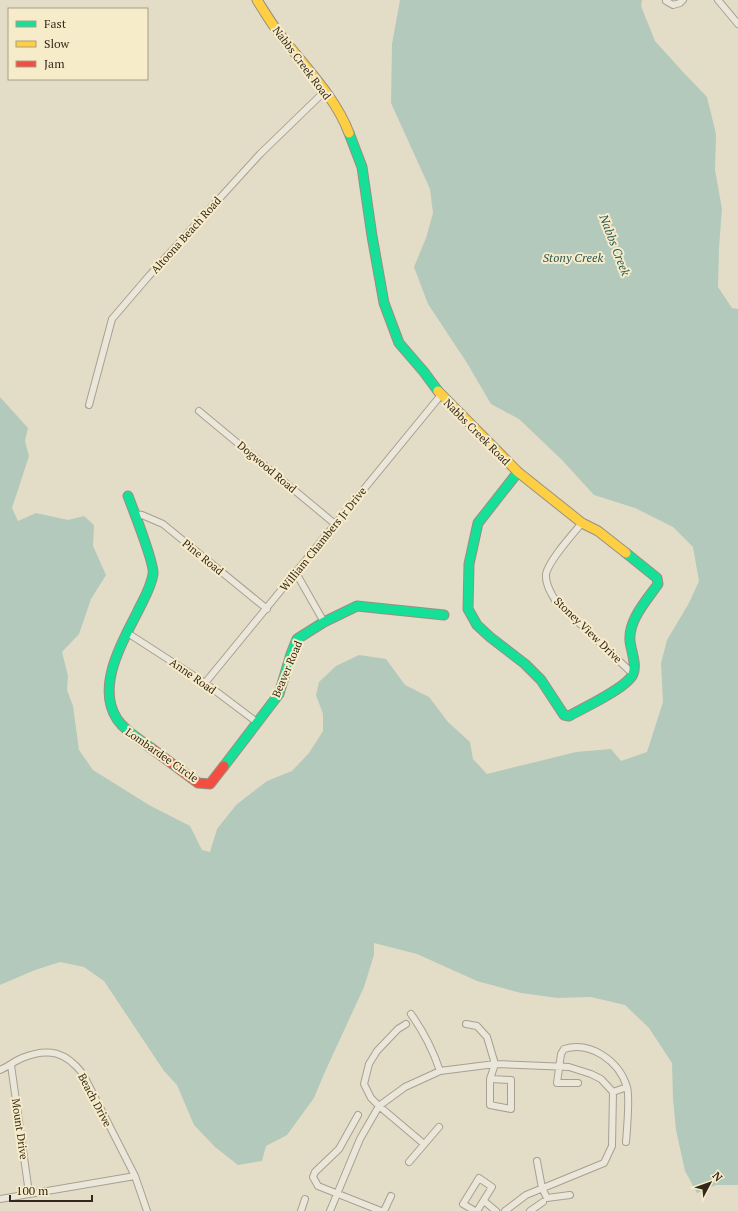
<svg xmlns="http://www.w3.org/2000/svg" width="738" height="1211" font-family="'PT Serif',serif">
<rect width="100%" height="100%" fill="#e3ddc7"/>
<path fill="#b3c9bc" d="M400 0H642L641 6 655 41 683 72 707 97 716 134 715 170 722 209 719 248 718 287 732 308 738 309V1185H716L697 1193 685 1171 676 1130 673 1099 672 1063 649 1028 625 1005 591 997 558 998 521 993 477 981 417 954 374 943V955L364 987 324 1074 314 1098 287 1135 266 1146 262 1161 238 1165 215 1147 194 1125 177 1085 164 1071 104 981 84 967 60 962 35 970 0 985V397L28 428 25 441 29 456 12 508 18 521 36 513 68 520 84 516 94 525 93 546 106 575 91 599 79 634 62 652 68 676 67 690 73 706 79 750 93 770 149 805 190 826 202 850 210 852 217 829 236 805 267 781 292 771 309 753 323 731V714L316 695 319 682 336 666 359 655 386 659 405 685 429 697 448 722 470 742 473 759 487 774 576 752 611 749 621 761 647 752 663 702 661 663 667 640 689 603 699 581 693 547 673 527 635 508 594 495 562 460 519 419 491 404 467 363 428 304 414 267 426 238 433 213 430 189 391 103 392 44Z"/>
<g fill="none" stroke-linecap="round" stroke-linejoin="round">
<defs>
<path id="street" d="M718 0 738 24
M666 1 673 5 680 3 683 0
M89 405 112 319 148 277 260 154 325 91
M199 411 335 524
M134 514 142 515 163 524 267 609
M582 523C572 535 549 560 546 574 545 584 551 593 555 600L633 674
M296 573 324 622
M126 632 205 683 258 723
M205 683 441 395
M411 1014C423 1031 433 1050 440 1071
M406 1024 398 1029 377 1051 369 1064 364 1084 371 1098 379 1106 424 1144
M466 1024 477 1026 487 1037 495 1064 490 1079V1105L511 1109V1080L490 1079
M11 1065 29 1193
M0 1070C7 1067 15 1061 22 1058 49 1047 66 1052 83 1074L135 1176 147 1211
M578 1083H557L561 1054 564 1049C591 1041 619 1061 627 1087 630 1098 627 1129 626 1142
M613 1092 627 1087
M358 1115 339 1149 315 1172 313 1177 318 1186 381 1211
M537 1161 542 1188 547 1198 570 1195
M409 1162 439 1127
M0 1199 135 1176
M484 1201 496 1211
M301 1211 305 1199
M330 1211 360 1139 379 1106 405 1087 440 1071 495 1064 569 1067 591 1074 601 1079 613 1092 612 1146 604 1163 526 1195 505 1211
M384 1211 391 1196
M475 1211 463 1204 479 1178 492 1187 477 1211
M530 1211 543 1202"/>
<path id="fast" d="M349 133 362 167 372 236 384 303 399 343 424 372 438 391
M518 472 478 523 469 564 468 609 477 625 490 637 525 664 541 680 564 715 569 716C583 708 627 688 633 674 637 664 631 651 630 641 628 620 647 600 658 584L657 578 626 553
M128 496C133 509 155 565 153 574 151 588 143 600 137 613 122 642 96 687 117 719 125 731 139 739 151 748
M224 766 279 694 291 654 297 639 324 622 357 606 444 615"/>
<path id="slow" d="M257 0C264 11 271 23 279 33 303 65 335 96 349 133
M438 391 518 472 582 523 598 531 626 553"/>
<path id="jam" d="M151 748 198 783 210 784 224 766"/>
</defs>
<use href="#street" stroke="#a7a091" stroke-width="8"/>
<use href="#fast" stroke="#979081" stroke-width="11"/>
<use href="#slow" stroke="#979081" stroke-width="11"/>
<use href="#jam" stroke="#979081" stroke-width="11"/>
<use href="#street" stroke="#eae6d9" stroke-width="6"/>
<use href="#fast" stroke="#16e098" stroke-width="9"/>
<use href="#slow" stroke="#ffcf43" stroke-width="9"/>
<use href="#jam" stroke="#f24e42" stroke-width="9"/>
</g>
<g text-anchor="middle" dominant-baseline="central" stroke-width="4" stroke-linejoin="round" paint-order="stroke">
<g font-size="11" fill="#35281a" stroke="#f7ecca">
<text transform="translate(302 63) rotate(53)">Nabbs Creek Road</text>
<text transform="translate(186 235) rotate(-48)">Altoona Beach Road</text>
<text transform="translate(477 432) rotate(45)">Nabbs Creek Road</text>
<text transform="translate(267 467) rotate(40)">Dogwood Road</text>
<text transform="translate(323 539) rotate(-51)">William Chambers Jr Drive</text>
<text transform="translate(203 557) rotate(39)">Pine Road</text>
<text transform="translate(588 630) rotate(44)">Stoney View Drive</text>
<text transform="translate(287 669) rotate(-67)">Beaver Road</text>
<text transform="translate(193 676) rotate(35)">Anne Road</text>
<text transform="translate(162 755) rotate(35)">Lombardee Circle</text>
<text transform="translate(95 1100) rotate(62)">Beach Drive</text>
<text transform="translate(20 1129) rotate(82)">Mount Drive</text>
</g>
<g font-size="12" font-style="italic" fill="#285655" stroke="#f7ecca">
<text transform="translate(615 245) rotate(69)">Nabbs Creek</text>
<text x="573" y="257">Stony Creek</text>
</g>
</g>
<rect x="8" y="8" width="140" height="72" fill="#f7ecca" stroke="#a99e84"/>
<rect x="16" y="21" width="20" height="6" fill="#16e098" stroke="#a99e84"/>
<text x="44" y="28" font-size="12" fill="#35281a">Fast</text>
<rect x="16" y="41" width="20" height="6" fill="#ffcf43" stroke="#a99e84"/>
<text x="44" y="48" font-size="12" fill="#35281a">Slow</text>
<rect x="16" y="61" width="20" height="6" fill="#f24e42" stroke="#a99e84"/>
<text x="44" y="68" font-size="12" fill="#35281a">Jam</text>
<g transform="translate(710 1183) rotate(49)" stroke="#f7ecca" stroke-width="3" paint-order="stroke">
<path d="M0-3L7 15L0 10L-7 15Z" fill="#35281a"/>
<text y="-6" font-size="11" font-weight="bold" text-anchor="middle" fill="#35281a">N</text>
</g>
<path d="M10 1195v6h82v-6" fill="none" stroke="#35281a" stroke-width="2"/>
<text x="16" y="1195" font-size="12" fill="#35281a" stroke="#f7ecca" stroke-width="3" paint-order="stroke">100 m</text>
</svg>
